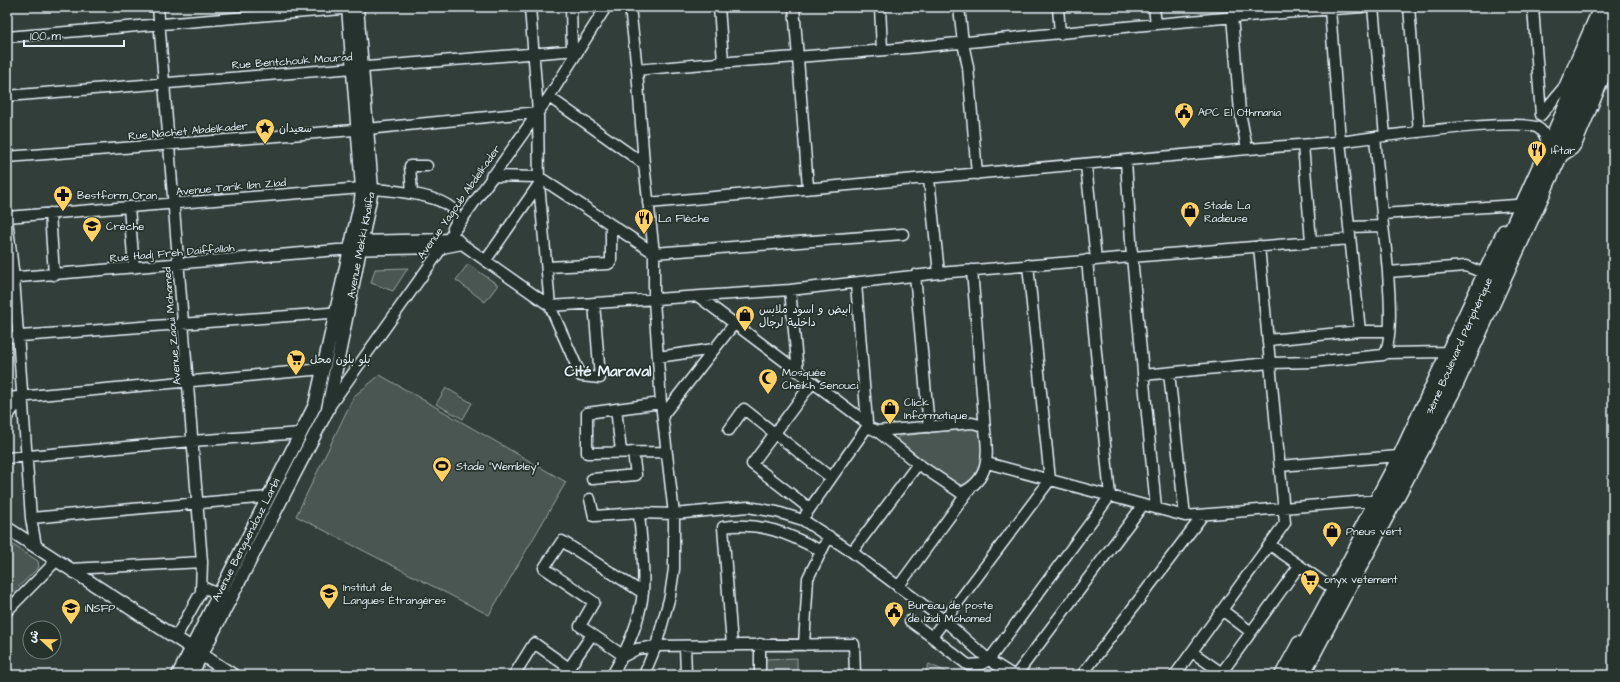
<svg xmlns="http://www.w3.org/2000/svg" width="1620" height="682" font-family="'Architects Daughter','Playpen Sans Arabic',sans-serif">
<rect width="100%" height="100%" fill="#323e39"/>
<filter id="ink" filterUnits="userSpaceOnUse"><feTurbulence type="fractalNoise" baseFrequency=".025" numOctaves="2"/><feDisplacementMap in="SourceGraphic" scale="8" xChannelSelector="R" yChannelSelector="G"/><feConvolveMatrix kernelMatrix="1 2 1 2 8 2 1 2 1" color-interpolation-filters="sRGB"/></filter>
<g filter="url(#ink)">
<path fill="#495651" stroke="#98a4a4" d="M468 264 498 285 485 302 456 280Z
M408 268 393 291 371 283 375 269Z
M380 375 566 482 489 615 296 516 354 396Z
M446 388 472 403 463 419 436 404Z
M974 428 980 432C985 449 979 492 954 484L898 440 897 438 900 436Z
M7 541 38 561 39 567 7 598Z
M797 658V675H765V659Z
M929 664 953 675H924Z"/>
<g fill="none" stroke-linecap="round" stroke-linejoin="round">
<defs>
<path id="minor" d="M158 7 202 562 201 592 176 637
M530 7 538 112 539 184 550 306 581 376 600 378 594 303
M571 7 572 50
M630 7 637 70 644 164 654 253V300L661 403 674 514V569L670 596 656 646 644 675
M719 7 723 61
M794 7 808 187
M880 7 882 50
M959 7 963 43 968 67 977 174
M1058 7 1060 34
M1154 7 1156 24
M1373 7 1385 136
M1409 7 1419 132
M1533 7 1541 115
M1232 16 1240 112 1247 149
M7 37 354 8
M637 70C720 62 802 57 885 50 1044 35 1203 18 1362 7
M7 96 578 50
M549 97 644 164
M1541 115 1564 87 1599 7
M1303 145 1311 241
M7 157 367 129 538 112
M1559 158 1573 149 1577 143 1613 57
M1126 161 1132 257 1156 508
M1086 165 1096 259
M491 176 539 177 654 253 903 234
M929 179 939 273
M372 189C389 190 453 195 456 216 457 220 455 225 453 228
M412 193 410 166H427
M648 203C841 184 1034 170 1227 151 1267 147 1306 145 1346 141 1376 137 1520 117 1538 128 1546 133 1546 141 1548 148
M129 207 134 268
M50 213 54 275
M1382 214 1516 205
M7 217 362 188
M7 219 14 278 31 518 36 546
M1349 227 1383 226 1375 137
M452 234 462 244 550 306 790 290 939 273 1350 239
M356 241 448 239
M486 260 539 184
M1028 265 1050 480 932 637 968 665 982 664 989 660 1110 496 1087 260
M547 267 608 264 611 262V225
M972 270 985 430
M1388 272 1466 266 1483 273
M915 275 929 427
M7 278 338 250 442 248 462 244
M856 283 867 423
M790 290 798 372
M699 297 867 423V427L877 431 972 423 980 425 985 430C989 457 989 480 961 493L918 464 877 431
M1360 331H1389
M7 337 342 312
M1268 340 1360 331 1340 141 1330 9
M1386 353 1447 352
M658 357 714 349
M1169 373 1185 516
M1143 375 1270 363 1312 362 1383 355C1397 344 1386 247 1383 226
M7 398 323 369
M661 403 587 413V453L666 452
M329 407 549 97 606 7
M616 409 621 451
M663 415 734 324
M7 417 22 397
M729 430 744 409 830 477
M7 458 192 441 301 433
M987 463 1185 516 1379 500
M1280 466 1398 456
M592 479 636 475 633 452
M590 499 594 516 639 513 674 514 748 507 777 512 803 520 852 552 945 621 989 660 1013 675
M809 508 752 464 812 383
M806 514 867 427
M31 518 268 497
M1358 531 1398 456 1503 230
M1270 545 1329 586
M852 552 918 464
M71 569 202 562
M202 587 226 597
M898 587 970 489
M643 593 562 541 544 568 594 602 580 626 624 656 637 649 656 646 854 644 855 675
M1222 610 1251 632
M7 611 57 560
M910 621 932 637
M732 645 723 527C762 522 788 533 821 551
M804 645 808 578 829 536
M685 646 686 675
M1192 652 1222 673
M514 675 534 643 569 668 591 636
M612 675C627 650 640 621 643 592 645 566 641 539 639 513
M760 675V644
M1016 675 1143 505
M1082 675 1203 515
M1175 675 1285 523 1259 246
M1220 675 1299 566
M1280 675 1298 642"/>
<path id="major" d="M7 528 233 675
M178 675 315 405 361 200 362 188 348 7
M191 675 328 409 372 189 357 7"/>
<path id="highway" d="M1288 675 1422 427 1548 148 1609 7
M1302 675 1452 393 1559 158 1613 31"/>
</defs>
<use href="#minor" stroke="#e8f1f8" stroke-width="13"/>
<use href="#major" stroke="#e8f1f8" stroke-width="15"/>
<use href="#highway" stroke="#e8f1f8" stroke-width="17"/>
<use href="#minor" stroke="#26332d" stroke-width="10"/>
<use href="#major" stroke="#26332d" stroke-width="12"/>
<use href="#highway" stroke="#26332d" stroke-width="14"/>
</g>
</g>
<defs>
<symbol id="civic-pin" viewBox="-11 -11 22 30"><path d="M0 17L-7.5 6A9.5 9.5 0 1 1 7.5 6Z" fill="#ffd166" stroke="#26332d"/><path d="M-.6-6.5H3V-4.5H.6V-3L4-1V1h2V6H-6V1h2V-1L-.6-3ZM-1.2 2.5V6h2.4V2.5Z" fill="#111"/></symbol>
<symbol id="sight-pin" viewBox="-11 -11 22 30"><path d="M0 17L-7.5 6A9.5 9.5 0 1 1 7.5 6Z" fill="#ffd166" stroke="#26332d"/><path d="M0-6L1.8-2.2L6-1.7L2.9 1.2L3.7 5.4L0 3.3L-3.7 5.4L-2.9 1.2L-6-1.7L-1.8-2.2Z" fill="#111"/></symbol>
<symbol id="restaurant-pin" viewBox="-11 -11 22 30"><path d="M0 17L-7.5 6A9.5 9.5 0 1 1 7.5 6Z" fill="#ffd166" stroke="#26332d"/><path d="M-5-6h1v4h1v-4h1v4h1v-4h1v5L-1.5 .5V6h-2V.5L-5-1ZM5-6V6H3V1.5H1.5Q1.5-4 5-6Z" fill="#111"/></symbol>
<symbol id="pharmacy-pin" viewBox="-11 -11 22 30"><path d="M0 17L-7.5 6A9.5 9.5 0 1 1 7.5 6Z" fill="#ffd166" stroke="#26332d"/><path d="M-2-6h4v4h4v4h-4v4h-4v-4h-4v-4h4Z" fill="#111"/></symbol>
<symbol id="shop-pin" viewBox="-11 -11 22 30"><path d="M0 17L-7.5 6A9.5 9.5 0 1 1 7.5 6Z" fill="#ffd166" stroke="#26332d"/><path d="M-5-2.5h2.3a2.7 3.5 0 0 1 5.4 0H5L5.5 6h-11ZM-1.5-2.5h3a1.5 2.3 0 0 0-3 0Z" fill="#111"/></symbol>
<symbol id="school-pin" viewBox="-11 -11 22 30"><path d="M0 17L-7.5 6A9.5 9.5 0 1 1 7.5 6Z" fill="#ffd166" stroke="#26332d"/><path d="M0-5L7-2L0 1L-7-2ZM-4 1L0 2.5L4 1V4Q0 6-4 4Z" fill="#111"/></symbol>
<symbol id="supermarket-pin" viewBox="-11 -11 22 30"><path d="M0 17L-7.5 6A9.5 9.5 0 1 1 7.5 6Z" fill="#ffd166" stroke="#26332d"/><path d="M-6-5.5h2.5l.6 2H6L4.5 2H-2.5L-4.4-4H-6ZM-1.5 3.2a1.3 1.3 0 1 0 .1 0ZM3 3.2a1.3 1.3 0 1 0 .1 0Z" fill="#111"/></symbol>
<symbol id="mosque-pin" viewBox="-11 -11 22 30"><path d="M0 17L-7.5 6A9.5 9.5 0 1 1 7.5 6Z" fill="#ffd166" stroke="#26332d"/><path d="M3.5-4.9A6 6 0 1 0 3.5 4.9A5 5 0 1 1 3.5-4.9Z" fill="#111"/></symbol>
<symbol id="stadium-pin" viewBox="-11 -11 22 30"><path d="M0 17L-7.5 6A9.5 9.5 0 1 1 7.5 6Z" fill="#ffd166" stroke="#26332d"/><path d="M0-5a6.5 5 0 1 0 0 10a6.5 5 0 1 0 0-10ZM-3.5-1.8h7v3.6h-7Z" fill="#111"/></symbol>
<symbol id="university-pin" viewBox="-11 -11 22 30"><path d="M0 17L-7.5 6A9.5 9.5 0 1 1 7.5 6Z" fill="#ffd166" stroke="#26332d"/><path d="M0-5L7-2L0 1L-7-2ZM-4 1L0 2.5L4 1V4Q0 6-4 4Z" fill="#111"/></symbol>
</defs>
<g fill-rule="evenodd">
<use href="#civic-pin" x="1173" y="101" width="22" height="30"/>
<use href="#sight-pin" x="254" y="117" width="22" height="30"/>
<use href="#restaurant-pin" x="1526" y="139" width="22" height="30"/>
<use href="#pharmacy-pin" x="52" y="184" width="22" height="30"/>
<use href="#shop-pin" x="1179" y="200" width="22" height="30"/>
<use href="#restaurant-pin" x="633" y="207" width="22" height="30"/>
<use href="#school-pin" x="81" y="215" width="22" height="30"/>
<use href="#shop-pin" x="734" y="304" width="22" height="30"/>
<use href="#supermarket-pin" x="285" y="348" width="22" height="30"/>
<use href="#mosque-pin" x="757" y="367" width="22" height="30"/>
<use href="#shop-pin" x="879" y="397" width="22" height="30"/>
<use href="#stadium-pin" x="431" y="455" width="22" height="30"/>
<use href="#shop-pin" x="1321" y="520" width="22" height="30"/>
<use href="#supermarket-pin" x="1299" y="568" width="22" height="30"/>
<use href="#university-pin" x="318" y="582" width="22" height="30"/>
<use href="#university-pin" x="60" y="597" width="22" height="30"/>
<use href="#civic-pin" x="883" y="600" width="22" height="30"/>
</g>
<g text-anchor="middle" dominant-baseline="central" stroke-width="3.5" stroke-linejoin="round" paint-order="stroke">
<g font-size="11" fill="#e8f1f8" stroke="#26332d">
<text transform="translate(292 61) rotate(-4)">Rue Bentchouk Mourad</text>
<text transform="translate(188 131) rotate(-5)">Rue Nachet Abdelkader</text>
<text transform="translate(231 187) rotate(-5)">Avenue Tarik Ibn Ziad</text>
<text transform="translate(459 202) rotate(-55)">Avenue Yagoub Abdelkader</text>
<text transform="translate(361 245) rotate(-79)">Avenue Mekki Khalifa</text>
<text transform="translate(172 253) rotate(-5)">Rue Hadj Freh Daiffallah</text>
<text transform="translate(172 326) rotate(-95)">Avenue Zaoui Mohamed</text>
<text transform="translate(1459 346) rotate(-66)">3ème Boulevard Périphérique</text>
<text transform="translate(246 540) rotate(-63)">Avenue Benguendouz Larbi</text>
</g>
<g font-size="11" fill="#e8f1f8" stroke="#26332d" text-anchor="start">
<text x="1198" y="112">APC El Othmania</text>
<text x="279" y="128">سعيدان</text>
<text x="1551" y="150">Iftar</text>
<text x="77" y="195">Bestform Oran</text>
<text x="1204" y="205">Stade La<tspan x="1204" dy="13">Radieuse</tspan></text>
<text x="658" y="218">La Flèche</text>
<text x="106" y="226">Crèche</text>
<text x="759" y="309">ابيض و اسود ملابس<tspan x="759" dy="13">داخلية لرجال</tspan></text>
<text x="310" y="359">بلو بلون محل</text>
<text x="782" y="372">Mosquée<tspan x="782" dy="13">Cheikh Senouci</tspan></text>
<text x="904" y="402">Click<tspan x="904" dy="13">Informatique</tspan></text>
<text x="456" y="466">Stade "Wembley"</text>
<text x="1346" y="531">Pneus vert</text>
<text x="1324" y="579">onyx vetement</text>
<text x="343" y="587">Institut de<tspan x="343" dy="13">Langues Étrangères</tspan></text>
<text x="908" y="605">Bureau de poste<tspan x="908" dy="13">de Izidi Mohamed</tspan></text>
<text x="85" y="608">INSFP</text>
</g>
<g font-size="15" font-weight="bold" fill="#e8f1f8" stroke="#26332d">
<text x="608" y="371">Cité Maraval</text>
</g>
</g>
<rect width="1620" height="682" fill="none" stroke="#26332d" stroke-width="24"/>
<rect x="12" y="12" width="1596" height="658" fill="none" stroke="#e8f1f8" stroke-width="1.5" filter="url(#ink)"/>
<g transform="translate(42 640) rotate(292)"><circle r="19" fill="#26332d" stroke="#747f7e"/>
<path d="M0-3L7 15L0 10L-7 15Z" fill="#ffd166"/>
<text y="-6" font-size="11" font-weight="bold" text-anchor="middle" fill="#e8f1f8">ش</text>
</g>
<path d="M24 40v6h100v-6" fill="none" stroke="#e8f1f8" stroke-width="2"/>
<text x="30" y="40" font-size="12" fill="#e8f1f8" stroke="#26332d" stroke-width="3" paint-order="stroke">100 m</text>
</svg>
